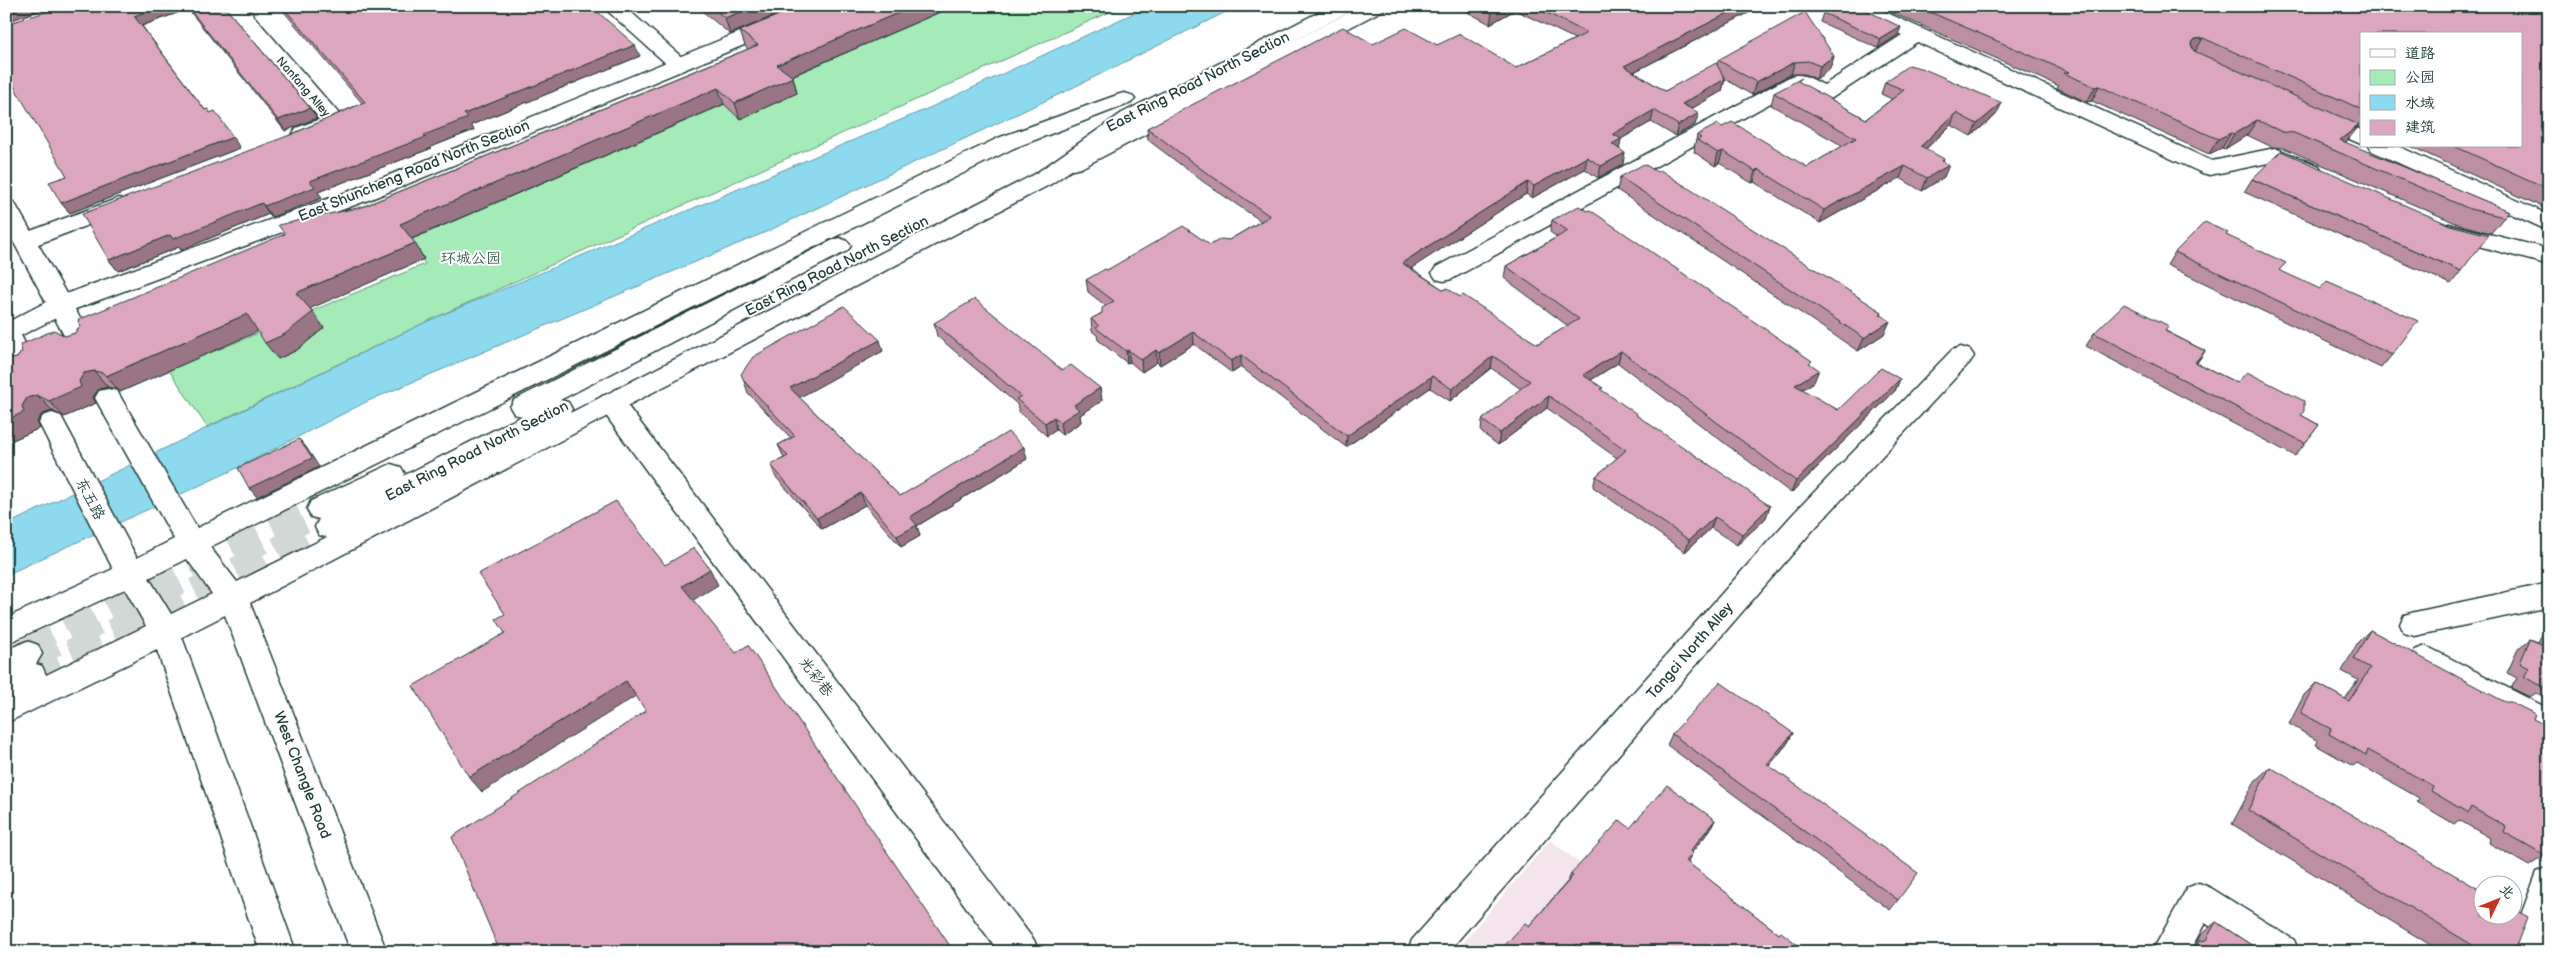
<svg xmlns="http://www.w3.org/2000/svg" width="2555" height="958" font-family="'Balsamiq Sans','LXGW WenKai TC',sans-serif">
<rect width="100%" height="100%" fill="#fff"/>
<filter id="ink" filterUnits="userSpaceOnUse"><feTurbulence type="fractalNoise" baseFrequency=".02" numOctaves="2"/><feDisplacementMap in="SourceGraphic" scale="10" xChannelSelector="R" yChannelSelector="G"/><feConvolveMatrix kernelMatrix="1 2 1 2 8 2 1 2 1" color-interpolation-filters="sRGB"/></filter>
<g filter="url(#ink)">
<path fill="#f4e4ec" d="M1550 840 1690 952H1455Z"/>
<path fill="#a4ebb8" stroke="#629476" d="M954 6H1123L430 320 207 427 169 370 425 264 409 240Z"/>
<path fill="#8dd9ee" stroke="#619ba4" d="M1149 6H1238L1064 92 766 232 368 401 231 471 6 575V525L430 320 929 108Z"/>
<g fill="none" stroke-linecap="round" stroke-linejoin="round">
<path stroke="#d2d8d6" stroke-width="31" stroke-dasharray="31 15" stroke-linecap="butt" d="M27 654 321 509
M31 675 329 527"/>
<defs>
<path id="street" d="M224 6H245L341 116 344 121C336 132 309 141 296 138L293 133 296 128 320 119Z
M602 6H624L685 60 688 64 685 68 678 70 671 68Z
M1361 6H1386L1383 10 1081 168 1073 170 1065 168 1062 163 1065 158Z
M1845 6H1872L2212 161 2275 148 2319 166 2322 171 2319 176 2311 178 2303 176 2273 162 2210 175 2202 173 1917 42 1832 98C1819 102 1810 94 1798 88L1452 279 1444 281 1436 279 1432 273 1436 267 1791 76C1803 72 1813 80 1824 85L1902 35 1848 10Z
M2320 112 2361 130V144L2312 123 2309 118 2312 113Z
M2369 146H2398L2549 215V231L2372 151Z
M119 198 127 200 130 205 127 210 33 246 25 249 17 246 13 241 17 236Z
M2449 224 2549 249V265L2441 236 2437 231 2441 226Z
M1961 347 1970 350 1974 356 1970 362 1813 530 1448 952H1407L1412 940 1793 514 1952 350Z
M611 394 620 396 1034 940 1039 952H999L602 410 598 403 602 396Z
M2549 583V607L2415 636 2404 633 2400 624 2404 615 2415 612Z
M2426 646 2549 709V739L2415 668 2411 659 2415 650Z
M2549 867V934L2543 952H2507L2537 872Z
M2199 883 2211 888 2294 940 2299 952H2249L2205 923 2189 952H2152L2187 888Z"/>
<path id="secondary" d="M804 6H832L829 10 371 199 70 311 6 343V323L52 299 355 189Z"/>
<path id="primary" d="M1331 6H1356L1353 10 1151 115 1051 184 250 603 387 952H351L225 615 182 637 296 952H260L157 650 6 723V650L27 641 38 645 42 654 36 664 42 666 46 675 146 626 125 589 6 644V618L113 569 39 423 43 416 52 413 61 416 137 558 174 539 95 398 99 391 108 389 117 391 197 528 998 138 1117 95 1124 93 1131 95 1135 99 1131 103 1014 148 210 547 237 582 327 537 319 535 315 527 319 519 311 517 307 509 311 501 391 464 401 467 405 474 403 476 522 416 514 414 510 407 514 400 831 241 839 238 847 241 851 246 847 251 560 400 568 402 572 409 570 413 1035 174 1122 113ZM187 559 212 594 171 614 149 578Z
M6 200 14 202 17 207 93 341 89 347 80 350 71 347 67 341 6 228Z
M6 321 15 323 36 366 32 372 23 375 14 372C4 356 6 339 6 321Z"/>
</defs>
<use href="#street" stroke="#1f3d34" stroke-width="3"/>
<use href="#secondary" stroke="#1f3d34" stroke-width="3"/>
<use href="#primary" stroke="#1f3d34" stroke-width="3"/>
<use href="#street" fill="#fff" fill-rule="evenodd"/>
<use href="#secondary" fill="#fff" fill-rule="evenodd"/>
<use href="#primary" fill="#fff" fill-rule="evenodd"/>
</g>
<path fill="#bc8fa3" stroke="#1f3d34" d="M66 6H224L310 108 317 118 285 131 188 9 142 26 205 110 210 113 240 148 70 213 61 203 67 176Z
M279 6H475L477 8 640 56 471 125 474 130 431 147 432 148 318 192 322 198 272 217 269 214 181 250 179 247 118 271 109 260 290 135 362 103Z
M696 6H798L730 34Z
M801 6H954L792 76 793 77 797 93 740 119 724 104 412 239 424 259 310 308 324 328 297 350 278 359 258 331 120 392 117 389 108 387 99 389 93 397 96 403 64 417 53 411 42 414 37 422 40 428 6 443V360L17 358 22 351 75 333 362 207 748 49 745 46 740 31Z
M1456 6H1762L1634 72 1665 91 1717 65 1718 60 1834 56 1830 69 1816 79 1804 74H1791L1752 95 1725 79 1722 91 1691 109 1695 125 1675 136 1651 122 1621 139 1619 148 1623 164 1598 178 1585 169 1532 198 1526 194 1411 268 1444 290 1460 297 1537 344 1568 326 1504 278 1506 266 1557 237 1550 232 1552 220 1810 364 1814 382 1802 390 1838 410 1900 379 1895 391 1791 493 1618 363 1591 380 1602 391 1637 416 1766 518 1737 545 1711 528 1685 552 1593 487 1596 476 1617 458 1547 408 1498 445 1481 432 1482 420 1521 389 1491 368 1450 401 1430 388 1346 447 1241 367 1232 373 1194 344 1160 365 1157 362 1142 372 1130 362 1127 363 1098 340 1097 335 1092 331 1091 319 1102 313 1106 306 1088 292 1086 280 1107 270 1210 245 1229 240 1261 221 1205 183 1148 140 1147 128 1373 44 1437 45 1516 68 1575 39 1515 10 1490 24Z
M1877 6H2549V210L2410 146H2521L2361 34V128L2358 127 2348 140 2345 143 2509 211 2491 233 2458 224 2284 148 2272 147 2247 135 2225 149 2222 148 2209 154 2092 101 2087 102 2057 88 2059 86Z
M1823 13 1898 35 1878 48 1820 22Z
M1885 82 1996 115 1971 136 1951 125 1926 149 1943 161 1944 177 1922 191 1900 178 1820 223 1754 182 1752 183 1719 163 1715 166 1694 152 1695 149 1694 148 1697 135 1722 127 1807 167 1843 146 1771 105 1774 93 1800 83 1866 119 1892 99 1881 94Z
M1620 177 1882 312 1881 315 1890 321 1884 334 1858 351 1617 190Z
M2252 179 2461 271 2451 284 2244 192Z
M2226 235 2280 271 2392 355 2381 368 2167 265 2175 252Z
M934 323 1062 370 1100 388 1102 401 1080 415 1081 422 1062 435 1056 430 1047 436 1019 412 1017 404 937 336Z
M2166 331 2205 351 2197 363 2301 415 2319 425 2295 456 2086 346 2094 333Z
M883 351 799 397 900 496 1027 459 917 526 920 536 901 547 865 505 822 529 775 476 771 465 784 458 778 445 791 438 748 393 744 381Z
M2370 630 2533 719 2542 808 2545 855 2529 866 2489 843 2490 838 2459 820 2454 824 2417 802 2419 798 2357 763 2353 766 2316 745 2318 741 2289 724 2304 695 2316 683 2345 699 2358 680 2342 671 2358 642Z
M2549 630V699L2536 693 2530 697 2511 688 2517 678 2507 673 2518 649 2530 639 2538 642 2541 636Z
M1793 733 1787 744 1769 766 1898 900 1890 910 1667 745 1672 734Z
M2270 767 2515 952H2442L2232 824 2255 781Z
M1715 820 1710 830 1692 852 1688 863 1779 934 1807 952H1499L1529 926 1568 881 1571 874 1630 828Z
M2216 922 2262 952H2186L2196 944 2200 935Z"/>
<path fill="#997485" stroke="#1f3d34" d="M15 6H54L6 22V9Z
M161 6H186L188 9 141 26 134 16Z
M755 6H798L730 34 725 18Z
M914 6H954L782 80 777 65Z
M1503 6H1516L1515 10 1490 24 1492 12Z
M1742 6H1762L1622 78 1624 66Z
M1901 27 1898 35 1878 48 1881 39Z
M2203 38 2195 52 2191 44 2195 39Z
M635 45 640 56 471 125 474 130 431 147 432 148 318 192 322 198 272 217 264 206 310 181 424 135 464 114Z
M1834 56 1830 69 1816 79 1820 66Z
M1795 62 1791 74 1752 95 1756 82Z
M793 77 797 93 740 119 735 103Z
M1725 79 1722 91 1679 116 1682 104Z
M2099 86 2092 101 2087 102 2095 87Z
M718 88 724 104 409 240 400 224Z
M2002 103 1996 115 1971 136 1977 124Z
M310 108 317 118 285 131 278 120Z
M1654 110 1651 122 1621 139 1619 151 1609 156 1613 134Z
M1699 113 1695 125 1675 136 1678 125Z
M1956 113 1951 125 1916 158 1921 146Z
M2257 120 2247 135 2225 149 2234 134Z
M2359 125 2348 140 2335 151 2340 140Z
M2231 133 2222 148 2209 154 2218 139Z
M233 137 240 148 70 213 61 203Z
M1723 151 1719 163 1715 166 1718 153Z
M1625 153 1623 164 1598 178 1601 166Z
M1587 157 1585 169 1532 198 1534 186Z
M1944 159 1939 171 1949 165 1944 177 1922 191 1927 178 1942 161Z
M1905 166 1900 178 1820 223 1824 210Z
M1758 169 1754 182 1752 183 1755 171Z
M1528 182 1526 194 1401 275 1402 263Z
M262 203 269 214 181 250 179 247 118 271 109 260 170 235Z
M415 243 424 259 307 310 296 293Z
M313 312 324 328 297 350 278 359 265 343Z
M247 314 259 331 120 392 106 376Z
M1890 321 1884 334 1858 351 1864 338Z
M1193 332 1194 344 1160 365 1159 353Z
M880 340 883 351 795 400 790 388Z
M1128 350 1130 362 1127 363 1126 351Z
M1156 350 1157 362 1142 372 1141 360Z
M1621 351 1618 363 1580 387 1583 375Z
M2205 351 2196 364 2195 362Z
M1241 355V367L1232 373 1231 361Z
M1493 356 1491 368 1450 401 1452 389Z
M1819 370 1814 382 1790 397 1795 385Z
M94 371 108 387 99 389 93 397 96 403 64 417 49 401 79 381 84 373Z
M1432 376 1430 388 1346 447 1347 436Z
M1900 379 1895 391 1791 493 1796 481Z
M1100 388 1102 401 1080 415 1081 422 1062 435 1060 422 1074 405Z
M37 395 53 411 42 414 37 422 40 428 6 443V420L22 406 27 398Z
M1549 396 1547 408 1498 445 1500 433Z
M1054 417 1056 430 1047 436 1045 423Z
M299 439 306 447 319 467 257 497 249 488Z
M1024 447 1027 459 917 526 920 536 901 547 897 536 910 517Z
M861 493 865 505 822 529 817 518Z
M1770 506 1766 518 1737 545 1742 534Z
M1715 517 1711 528 1685 552 1689 540Z
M710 569 718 585 690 602 682 586Z
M626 681 636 696 482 792 469 777Z
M1793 733 1787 744 1761 775 1767 764Z
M1715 820 1710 830 1685 861 1690 851Z
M1576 944 1573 952H1569Z"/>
<path fill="#dba6be" stroke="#1f3d34" d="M6 6H15L6 9Z
M66 6H161L134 16 205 110 208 109 210 113 215 111 233 137 61 203 49 182 67 176 6 73V24Z
M187 6H224L310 108 278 120Z
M282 6H475L477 8 481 6 485 10 494 6H591L635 45 464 114 468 118 424 135 426 137 310 181 315 187 264 206 262 203 173 239 170 235 109 260 82 214 290 135 365 102Z
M710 6H755L725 18Z
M801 6H914L777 65 793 77 735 103 718 88 400 224 415 243 296 293 313 312 285 334 265 343 247 314 106 376 103 373 94 371 84 373 79 381 81 387 49 401 37 395 27 398 22 406 24 412 6 420V360L17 358 22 351 20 345 54 330 65 336 75 333 80 326 78 320 285 234 278 225 362 207 758 45 740 31Z
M1480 6H1503L1492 12Z
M1533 6H1742L1624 66 1665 91 1716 63 1725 79 1682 104 1699 113 1678 125 1654 110 1613 134 1621 139 1612 144 1625 153 1601 166 1587 157 1534 186 1528 182 1402 263 1444 290 1447 288 1460 297 1463 295 1537 344 1579 319 1506 266 1568 231 1552 220 1579 206 1587 211 1590 210 1812 361 1809 363 1819 370 1795 385 1838 410 1881 368 1900 379 1796 481 1621 351 1583 375 1603 388 1600 389 1637 414 1636 415 1770 506 1742 534 1715 517 1689 540 1596 476 1626 450 1549 396 1500 433 1482 420 1530 381 1493 356 1452 389 1432 376 1347 436 1241 355 1231 361 1193 332 1159 353 1156 350 1141 360 1128 350 1126 351 1096 328 1099 326 1091 319 1102 313V308L1114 301 1086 280 1105 269 1107 270 1183 226 1210 245 1221 239 1229 240 1270 216 1204 171 1147 128 1343 27 1373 44 1406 28 1437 45 1460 34 1516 68 1587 33Z
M1834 6H1857L1901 27 1881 39 1823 13Z
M1916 6H2549V189L2454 146H2521V34H2361V109L2203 38 2195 39 2191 44 2194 51 2359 125 2340 140 2509 211 2504 217 2470 209 2294 133 2282 132 2257 120 2234 134 2231 133 2218 139 2099 86 2095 87 2064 73 2069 72Z
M1805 12 1834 56 1820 66 1808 61 1795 62 1756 82 1718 60Z
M1909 65 1924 69 2002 103 1977 124 1956 113 1921 146 1944 159 1942 161 1949 165 1927 178 1905 166 1824 210 1758 169 1755 171 1723 151 1718 153 1697 140 1701 138 1697 135 1718 124 1722 127 1732 122 1807 167 1856 138 1774 93 1802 78 1798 81 1866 119 1904 90 1885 82Z
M2281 151 2450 225 2489 235 2461 271 2252 179Z
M1644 164 1657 172 1660 170 1882 312 1880 314 1890 321 1864 338 1620 177Z
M2205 222 2228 233 2226 235 2286 263 2279 270 2320 289 2327 281 2418 321 2392 355 2175 252Z
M975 299 1062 370 1071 365 1100 388 1074 405 1079 410 1060 422 1054 417 1045 423 1016 399 1021 396 934 323Z
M2124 304 2169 326 2165 331 2205 351 2195 362 2237 383 2247 372 2304 401V411L2301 415 2319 425 2305 443 2094 333Z
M844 306 880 340 790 388 900 496 1008 432 1024 447 910 517 917 525 897 536 861 493 817 518 771 465 788 456 778 445 795 436 744 381 741 374 753 357Z
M299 439 312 458 249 488 238 468Z
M616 501 665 565 694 548 710 569 682 586 736 653 748 645 954 952H500L452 837 646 711 626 681 469 777 413 686 505 633 496 619 505 614 478 574Z
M2370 630 2505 702H2511L2535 714 2533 719 2549 727V790L2542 808 2549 812V845L2545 855 2504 832 2506 827 2471 807 2468 813 2431 791 2433 786 2368 750 2366 755 2329 734 2331 729 2301 713 2316 683 2349 701 2370 668 2354 659Z
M2549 634V682L2546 680 2544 687 2524 677 2529 668 2520 663 2530 639 2543 645Z
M1720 682 1793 733 1767 764 1918 873 1898 900 1672 734Z
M2270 767 2482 891V916H2512V908L2528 917 2515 952H2484L2248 810Z
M1667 785 1715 820 1690 851 1693 853 1686 861 1779 934 1781 932 1807 952H1586L1576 944 1569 952H1499L1525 923 1529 926 1573 876 1571 874 1620 820 1630 828Z
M2216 922 2262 952H2193L2199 941 2206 940Z"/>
</g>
<g text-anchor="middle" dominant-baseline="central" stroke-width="4" stroke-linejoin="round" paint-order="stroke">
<g font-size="12" fill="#1f3d34" stroke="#fff">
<text transform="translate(303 87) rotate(49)">Nanfang Alley</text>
</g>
<g font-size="15" fill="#1f3d34" stroke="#fff">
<text transform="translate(1198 82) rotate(-27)">East Ring Road North Section</text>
<text transform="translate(414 171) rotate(-22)">East Shuncheng Road North Section</text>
<text transform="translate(837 266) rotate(-27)">East Ring Road North Section</text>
<text transform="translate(477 451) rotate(-27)">East Ring Road North Section</text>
<text transform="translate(90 499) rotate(62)">东五路</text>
<text transform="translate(1690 651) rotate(-49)">Tangci North Alley</text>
<text transform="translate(816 677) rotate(53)">光彩巷</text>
<text transform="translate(302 775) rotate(69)">West Changle Road</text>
</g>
<g font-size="15" fill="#3a604e" stroke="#fff">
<text x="471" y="258">环城公园</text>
</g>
</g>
<rect width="2555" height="958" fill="none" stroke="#fff" stroke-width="25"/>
<rect x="12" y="12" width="2530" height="933" fill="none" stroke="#1f3d34" stroke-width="2" filter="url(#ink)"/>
<rect x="2360" y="32" width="162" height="115" fill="#ffffff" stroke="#a5b1ae"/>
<rect x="2370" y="49" width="25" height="8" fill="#ffffff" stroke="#a5b1ae"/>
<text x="2405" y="58" font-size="15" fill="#1f3d34">道路</text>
<rect x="2370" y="70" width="25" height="15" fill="#a4ebb8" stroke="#a5b1ae"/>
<text x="2405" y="82" font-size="15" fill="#1f3d34">公园</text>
<rect x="2370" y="95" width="25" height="15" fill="#8dd9ee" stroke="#a5b1ae"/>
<text x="2405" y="108" font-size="15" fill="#1f3d34">水域</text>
<rect x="2370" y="120" width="25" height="15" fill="#dba6be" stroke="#a5b1ae"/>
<text x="2405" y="132" font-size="15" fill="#1f3d34">建筑</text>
<g transform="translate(2498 900) rotate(47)"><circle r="24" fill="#ffffff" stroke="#a5b1ae"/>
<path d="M0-4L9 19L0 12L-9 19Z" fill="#c8321e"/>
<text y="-8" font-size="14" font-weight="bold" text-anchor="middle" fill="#1f3d34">北</text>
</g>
</svg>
